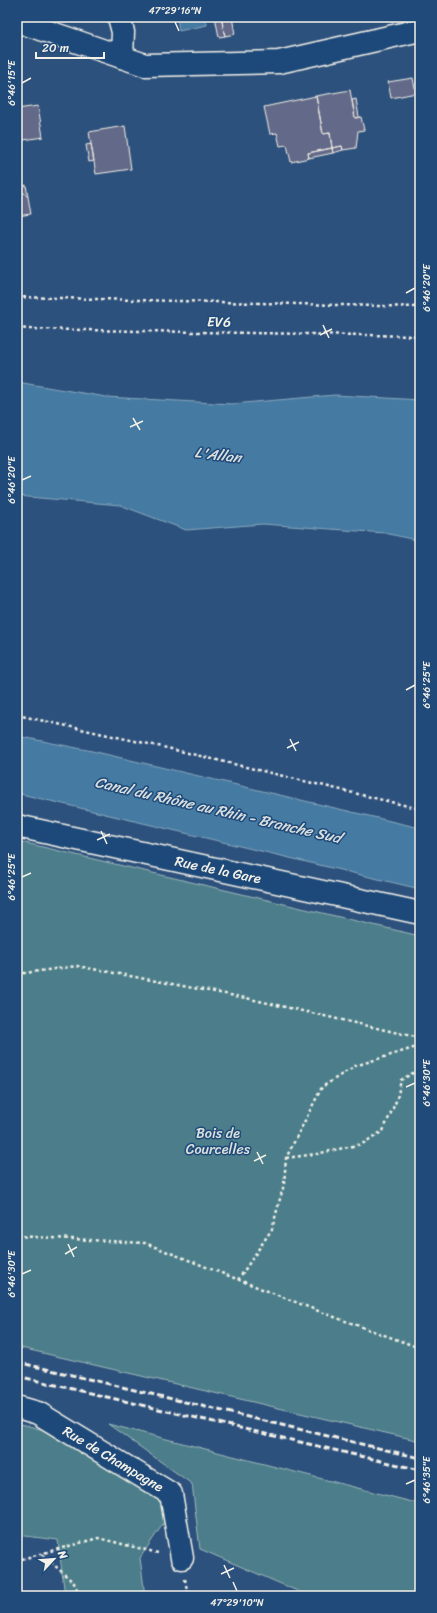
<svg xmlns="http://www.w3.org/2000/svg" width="437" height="1613" font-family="Sriracha,sans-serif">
<rect width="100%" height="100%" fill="#2d517d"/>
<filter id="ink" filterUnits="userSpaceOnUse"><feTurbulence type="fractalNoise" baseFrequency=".025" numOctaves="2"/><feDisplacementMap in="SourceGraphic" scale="8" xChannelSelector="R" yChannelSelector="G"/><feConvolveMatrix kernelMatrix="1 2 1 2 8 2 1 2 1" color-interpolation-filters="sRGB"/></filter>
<g filter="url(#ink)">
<path fill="#4b7e8a" stroke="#a0b8b9" d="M17 841 420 936V1441L17 1347Z
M17 1423 44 1430 157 1498 169 1515 140 1558 145 1596H65L58 1540 17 1535Z
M108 1424 420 1504V1596H309L200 1549 192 1484Z"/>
<path fill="#457aa2" stroke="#8baabe" d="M177 17H206L207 25 179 31Z
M17 382 106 397 232 404 335 395 420 400V541L385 533 263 524 186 530 120 505 17 496Z
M17 736 92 751 420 828V889L17 793Z"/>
<path fill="#646b89" stroke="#f4f1e8" d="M215 17H221L225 36 219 37Z
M221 17H232L235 34 225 36Z
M413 78 416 93 391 98 388 82Z
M350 90 355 118 361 117 364 130 358 131 356 148 343 150 342 146 332 148 330 133 323 134 316 96Z
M316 96 323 134 330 133 332 148 308 153 309 158 291 162 287 145 280 146 277 133 270 134 264 107Z
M356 99 359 117 355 118 352 100Z
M38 106 43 137 17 141V109Z
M125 126 131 169 96 174 89 132Z
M91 144 94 161 89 162 86 145Z
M342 146 343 150 333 153 332 148Z
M332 148 333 153 309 158 308 153Z
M26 185 28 197 23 192 17 193V187Z
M23 192 28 197 31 214 17 216V193Z"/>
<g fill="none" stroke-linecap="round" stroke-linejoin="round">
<defs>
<path id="minor" d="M119 17 123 32 122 57
M17 1407 38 1413 171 1494 182 1558"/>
<path id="major" d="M17 21 145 65 279 62 420 30
M17 826 420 913"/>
</defs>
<use href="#minor" stroke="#f4f1e8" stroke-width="25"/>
<use href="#major" stroke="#f4f1e8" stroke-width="25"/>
<path stroke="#f4f1e8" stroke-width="2.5" stroke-dasharray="3 3" stroke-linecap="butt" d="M17 297 420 307
M17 328 29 329 420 336
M17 715 167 748 420 809
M17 974 77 966 246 998 420 1038
M286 1158 316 1154 362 1144 383 1131 397 1099 401 1080 420 1069
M17 1236 145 1243 326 1314 420 1348
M238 1280 272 1229 284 1184 286 1158 322 1087 355 1066 420 1046
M42 1554 74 1583 80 1596
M17 1563 22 1559 98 1538 158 1553
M185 1579 188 1596"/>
<use href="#minor" stroke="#1f4a7a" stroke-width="22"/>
<use href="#major" stroke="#1f4a7a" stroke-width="22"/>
<path stroke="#f4f1e8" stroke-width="3" stroke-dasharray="6 3" stroke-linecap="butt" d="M17 1362 420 1458
M17 1376 420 1470"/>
</g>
</g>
<path fill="none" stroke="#f4f1e8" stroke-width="1.5" d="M175 22 179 31M22 83 31 78M406 293 415 288M323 325 329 338M320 335 332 329M133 418 140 430M130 427 143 421M22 480 31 476M406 690 415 685M290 739 296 751M287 748 299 742M101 831 107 844M97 840 110 834M22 877 31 873M406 1087 415 1083M257 1152 263 1164M254 1161 266 1155M68 1244 74 1257M65 1254 77 1247M22 1274 31 1270M406 1484 415 1480M224 1565 230 1578M221 1574 234 1568M233 1582 237 1591"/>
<g text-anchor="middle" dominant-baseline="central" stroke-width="3" stroke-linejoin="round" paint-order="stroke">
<g font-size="14" fill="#f4f1e8" stroke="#1f4a7a">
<text transform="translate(219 322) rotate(1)">EV6</text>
<text transform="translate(218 870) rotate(12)">Rue de la Gare</text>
<text transform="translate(113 1459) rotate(31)">Rue de Champagne</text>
</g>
<g font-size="14" fill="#dbe0da" stroke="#1f4a7a">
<text x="218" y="1133">Bois de<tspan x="218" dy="16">Courcelles</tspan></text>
</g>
<g font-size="15" font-style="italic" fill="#dadfde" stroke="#1f4a7a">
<text transform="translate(218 455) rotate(7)">L'Allan</text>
<text transform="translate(218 810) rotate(13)">Canal du Rhône au Rhin - Branche Sud</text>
</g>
</g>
<rect width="437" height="1613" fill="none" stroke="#1f4a7a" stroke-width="44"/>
<g transform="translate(54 1559) rotate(64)" stroke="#1f4a7a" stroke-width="3" paint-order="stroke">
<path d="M0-3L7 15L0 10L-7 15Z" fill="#f4f1e8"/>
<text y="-6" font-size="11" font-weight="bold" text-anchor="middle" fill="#f4f1e8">N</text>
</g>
<path d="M36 52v6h68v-6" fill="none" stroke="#f4f1e8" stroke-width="2"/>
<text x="42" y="52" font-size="12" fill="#f4f1e8" stroke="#1f4a7a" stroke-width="3" paint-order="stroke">20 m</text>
<rect x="22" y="22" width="393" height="1569" fill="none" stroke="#f4f1e8" stroke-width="1.5"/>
<g font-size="10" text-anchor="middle" fill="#f4f1e8">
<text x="175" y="14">47°29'16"N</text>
<text transform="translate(11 83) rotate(-90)" y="4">6°46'15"E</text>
<text transform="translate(426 288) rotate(-90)" y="4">6°46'20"E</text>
<text transform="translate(11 480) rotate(-90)" y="4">6°46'20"E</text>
<text transform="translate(426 685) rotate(-90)" y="4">6°46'25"E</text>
<text transform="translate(11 877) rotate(-90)" y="4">6°46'25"E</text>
<text transform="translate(426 1083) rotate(-90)" y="4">6°46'30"E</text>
<text transform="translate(11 1274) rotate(-90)" y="4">6°46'30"E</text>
<text transform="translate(426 1480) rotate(-90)" y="4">6°46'35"E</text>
<text x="237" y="1606">47°29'10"N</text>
</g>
</svg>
